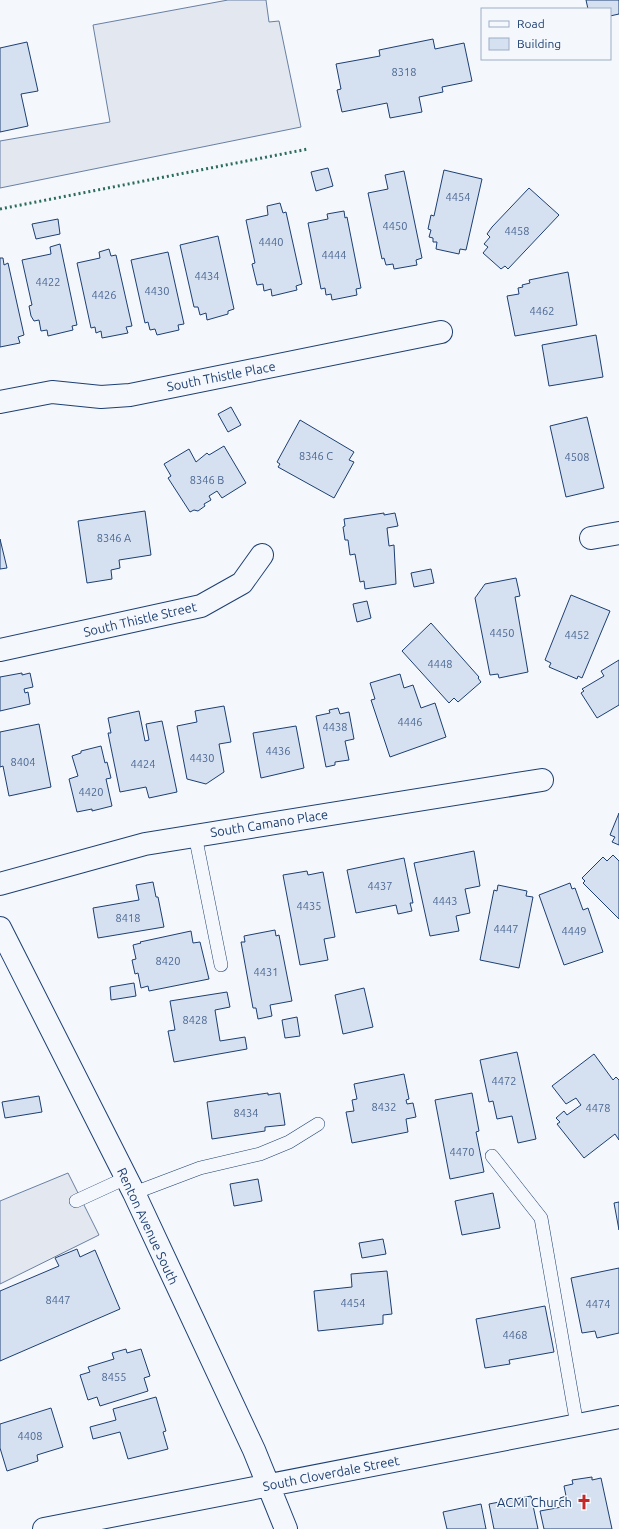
<svg xmlns="http://www.w3.org/2000/svg" width="619" height="1529" font-family="Ubuntu,sans-serif">
<rect width="100%" height="100%" fill="#f4f7fb"/>
<path fill="#e3e8f0" stroke="#687fa3" d="M228 0H266L269 22 279 21 301 127 0 188V141L110 122 93 25Z
M68 1173 99 1235 0 1284V1201Z"/>
<path fill="#d5e0f0" stroke="#1d3f73" d="M586 0H619V14L610 16V9H588Z
M433 39 435 49 464 43 472 81 442 87 443 92 419 97 422 112 390 118 387 103 342 112 337 90 341 89 336 64 380 56 379 50Z
M27 42 38 91 21 94 28 126 0 132V48Z
M328 168 333 186 316 191 311 172Z
M444 170 482 179 466 250 460 249 459 254 436 249 437 242H433V238L429 237 431 230 428 229 431 215 434 216Z
M404 171 422 258 416 260 417 265 394 269 393 264 386 265 384 258 382 259 368 193 388 189 385 175Z
M529 188 559 215 508 269 505 266 501 269 483 253 488 247 484 244 490 237 487 234 492 227Z
M280 203 283 213 286 212 302 284 296 286 297 290 272 296 271 289 264 291 263 284 257 285 252 264 255 263 246 220 268 215 267 206Z
M344 211 345 218 347 217 361 288 356 289 357 295 332 300 331 294 326 295 325 288 321 289 308 223 328 219 327 214Z
M58 219 60 234 36 239 32 224Z
M218 236 234 309 228 311V314L207 320 206 313 200 315 198 307H194L180 245Z
M60 244 77 325 72 326 73 330 48 336 47 330 41 331 39 320 34 321 31 316 29 306 32 305 22 260 51 254 50 247Z
M109 249 111 256 116 255 132 326 126 327 128 333 102 338 101 331 96 333 95 327 91 328 77 263 100 258 99 252Z
M168 252 184 324 178 325 179 330 157 335 155 329 150 330 148 322 145 323 131 260Z
M0 258H3L4 265 8 263 24 335 18 337 20 343 0 347Z
M568 272 577 325 515 336 507 296 519 294 518 288 523 287 522 285 530 283 529 280Z
M596 335 603 377 549 386 542 345Z
M231 407 241 425 228 432 218 414Z
M587 417 604 488 566 497 550 426Z
M300 420 354 452 349 460 354 462 334 498 278 467 280 464 277 462Z
M224 446 246 483 222 498 217 491 209 496 211 500 204 504 205 506 198 511 194 510 190 512 168 478 171 476 164 464 189 449 196 462 207 453 209 455Z
M145 511 151 555 119 560 120 568 111 570 112 579 87 583 78 521Z
M384 513V515L395 513 398 526 387 528 389 546 394 545 396 584 365 589 364 581 360 582 355 554 350 555 348 540H345L343 527 345 526 344 519Z
M0 539 7 568 0 569Z
M431 569 434 583 414 587 411 573Z
M516 578 520 596 515 597 528 672 499 678 498 674 490 675 475 598 485 584Z
M571 595 610 611 582 678 578 676 577 679 549 667 551 663 545 660Z
M367 601 371 618 357 622 353 604Z
M431 623 479 677 478 678 481 682 458 702 454 698 449 703 402 651Z
M619 660V705L597 718 581 693 584 691 582 689 604 676 601 671Z
M22 673V675L30 673 33 687 24 689 25 693 28 692 30 704 0 711V677Z
M400 674 404 688 413 685 421 708 435 703 446 737 390 757 371 700 375 699 370 683Z
M224 706 231 742 219 744 224 772 206 784 187 779 177 726 197 722 195 711Z
M338 708 340 714 349 712 354 739 345 741 349 760 335 762V765L326 767 316 716 330 713 329 710Z
M139 711 145 741 149 740 146 724 162 721 177 792 149 798 146 787 120 792 108 733H111L108 718Z
M39 724 51 787 9 796 3 766 0 767V732Z
M296 726 304 768 261 778 253 733Z
M101 746 105 763 107 762 111 778 106 779 112 806 92 811V809L77 812 69 779 78 776 72 756 81 753V751Z
M619 813V845L612 842 615 837 610 835Z
M474 851 480 886 465 889 470 913 456 916 459 931 430 936 414 863Z
M613 855 619 861V919L583 883 585 881 582 878 603 857 607 861Z
M404 858 413 903H410L412 911 398 914 396 905 356 913 347 870Z
M307 871 308 875 323 872 335 937 324 939 328 960 300 965 283 875Z
M153 882 156 897H158L164 927 98 938 93 908 139 900 136 885Z
M570 883 572 889 575 888 583 910 588 908 603 952 564 965 539 895Z
M498 885 527 891 526 896 533 897 519 968 480 960 494 890 497 891Z
M275 930 276 936 279 935 292 1001 270 1005 272 1016 258 1019 256 1008H253L241 942H245L244 936Z
M191 931 193 943 200 942 209 979 149 991 148 986 141 988 138 973 135 974 132 960 136 959 133 945 141 943 140 942Z
M134 983 136 996 111 1000 110 987Z
M364 988 373 1027 343 1034 335 995Z
M227 992 230 1007 215 1010 220 1041 245 1037 247 1049 174 1062 168 1031 175 1030 170 1001Z
M297 1017 300 1036 285 1038 282 1020Z
M517 1052 536 1139 518 1143 512 1116 497 1119 493 1101 489 1102 480 1060Z
M594 1054 613 1080 616 1077 619 1080V1140L615 1134 584 1158 557 1124 560 1122 556 1118 564 1111 567 1115 581 1105 576 1098 566 1104 552 1086Z
M404 1074 409 1099 406 1100 407 1104 413 1103 416 1117 406 1119 408 1132 352 1143 346 1112 354 1111 352 1100 357 1099 354 1084Z
M268 1093V1095L280 1093 285 1125 265 1127V1131L212 1139 207 1102Z
M472 1093 479 1131 476 1132 484 1172 450 1179 435 1100Z
M39 1096 42 1112 5 1118 2 1102Z
M258 1179 262 1201 234 1206 230 1184Z
M493 1193 500 1228 462 1235 455 1201Z
M619 1202V1230L614 1203Z
M383 1239 386 1254 362 1258 359 1243Z
M77 1249 80 1257 95 1250 120 1309 0 1361V1291L59 1266 55 1258Z
M619 1268V1333L597 1338 595 1331 582 1333 571 1278Z
M387 1271 392 1314 383 1315V1324L318 1331 314 1291 352 1287 351 1274Z
M545 1306 554 1352 509 1360 510 1364 485 1368 476 1319Z
M126 1349 127 1353 141 1349 150 1376 144 1378 148 1391 100 1406 97 1397 88 1400 80 1375 90 1372 88 1367 114 1359 112 1353Z
M156 1397 166 1431 163 1432 168 1449 128 1459 120 1432 93 1439 90 1427 116 1420 113 1409Z
M51 1408 63 1447 37 1455 38 1461 7 1471 0 1448V1424Z
M592 1477V1480L601 1478 612 1529H544L540 1511 562 1507 560 1498 566 1496 564 1486 573 1484 572 1480Z
M531 1496 538 1529H494L489 1504Z
M481 1504 486 1529H447L443 1512Z"/>
<g fill="none" stroke-linecap="round" stroke-linejoin="round">
<defs>
<path id="lane" d="M195 835 221 965
M492 1156 541 1218 577 1425
M134 1193 200 1168 260 1154 289 1142 318 1124
M76 1201 126 1178"/>
<path id="street" d="M0 402 52 392 101 397 130 395 441 332
M591 538 619 533
M0 650 201 606 242 583 262 555
M0 884 145 844 542 780"/>
<path id="secondary" d="M0 928 134 1193 254 1450 286 1529
M44 1529 619 1417"/>
</defs>
<use href="#lane" stroke="#1d3f73" stroke-width="14"/>
<use href="#street" stroke="#1d3f73" stroke-width="24"/>
<use href="#secondary" stroke="#1d3f73" stroke-width="24"/>
<use href="#lane" stroke="#f4f7fb" stroke-width="13"/>
<use href="#street" stroke="#f4f7fb" stroke-width="22"/>
<use href="#secondary" stroke="#f4f7fb" stroke-width="22"/>
<path stroke="#2c6c60" stroke-width="3" stroke-dasharray="2 3" stroke-linecap="butt" d="M0 209 308 149"/>
</g>
<defs>
<symbol id="church-bare" viewBox="-9 -9 18 18"><path d="M-1.2-6h2.4v3.5h3.3v2.4h-3.3V6h-2.4V-.1h-3.3v-2.4h3.3Z" fill="#c62828" stroke="#f4f7fb" stroke-width="2.5" paint-order="stroke"/></symbol>
</defs>
<g fill-rule="evenodd">
<use href="#church-bare" x="573" y="1491" width="22" height="22"/>
</g>
<g text-anchor="middle" dominant-baseline="central" stroke-width="3" stroke-linejoin="round" paint-order="stroke">
<g font-size="11" fill="#4b6792">
<text x="404" y="72">8318</text>
<text x="458" y="197">4454</text>
<text x="395" y="226">4450</text>
<text x="517" y="231">4458</text>
<text x="271" y="242">4440</text>
<text x="334" y="255">4444</text>
<text x="207" y="276">4434</text>
<text x="48" y="282">4422</text>
<text x="157" y="291">4430</text>
<text x="104" y="295">4426</text>
<text x="542" y="311">4462</text>
<text x="316" y="456">8346 C</text>
<text x="577" y="457">4508</text>
<text x="207" y="480">8346 B</text>
<text x="114" y="538">8346 A</text>
<text x="502" y="633">4450</text>
<text x="577" y="635">4452</text>
<text x="440" y="664">4448</text>
<text x="410" y="722">4446</text>
<text x="335" y="727">4438</text>
<text x="278" y="751">4436</text>
<text x="202" y="758">4430</text>
<text x="23" y="762">8404</text>
<text x="143" y="764">4424</text>
<text x="91" y="792">4420</text>
<text x="380" y="886">4437</text>
<text x="445" y="901">4443</text>
<text x="309" y="906">4435</text>
<text x="128" y="918">8418</text>
<text x="506" y="929">4447</text>
<text x="574" y="931">4449</text>
<text x="168" y="961">8420</text>
<text x="266" y="972">4431</text>
<text x="195" y="1020">8428</text>
<text x="504" y="1081">4472</text>
<text x="384" y="1107">8432</text>
<text x="598" y="1108">4478</text>
<text x="246" y="1113">8434</text>
<text x="462" y="1152">4470</text>
<text x="58" y="1300">8447</text>
<text x="353" y="1303">4454</text>
<text x="598" y="1304">4474</text>
<text x="515" y="1335">4468</text>
<text x="114" y="1377">8455</text>
<text x="30" y="1436">4408</text>
</g>
<g font-size="13" fill="#1d3f73" stroke="#f4f7fb">
<text transform="translate(221 376) rotate(-11)">South Thistle Place</text>
<text transform="translate(140 619) rotate(-13)">South Thistle Street</text>
<text transform="translate(269 823) rotate(-9)">South Camano Place</text>
<text transform="translate(148 1226) rotate(65)">Renton Avenue South</text>
<text transform="translate(331 1473) rotate(-11)">South Cloverdale Street</text>
</g>
<g font-size="13" fill="#1d3f73" stroke="#f4f7fb" text-anchor="end">
<text x="572" y="1502">ACMI Church</text>
</g>
</g>
<rect x="481" y="8" width="130" height="52" fill="#f4f7fb" stroke="#9eadc5"/>
<rect x="489" y="21" width="20" height="6" fill="#f4f7fb" stroke="#9eadc5"/>
<text x="517" y="28" font-size="12" fill="#1d3f73">Road</text>
<rect x="489" y="38" width="20" height="12" fill="#d5e0f0" stroke="#9eadc5"/>
<text x="517" y="48" font-size="12" fill="#1d3f73">Building</text>
</svg>
